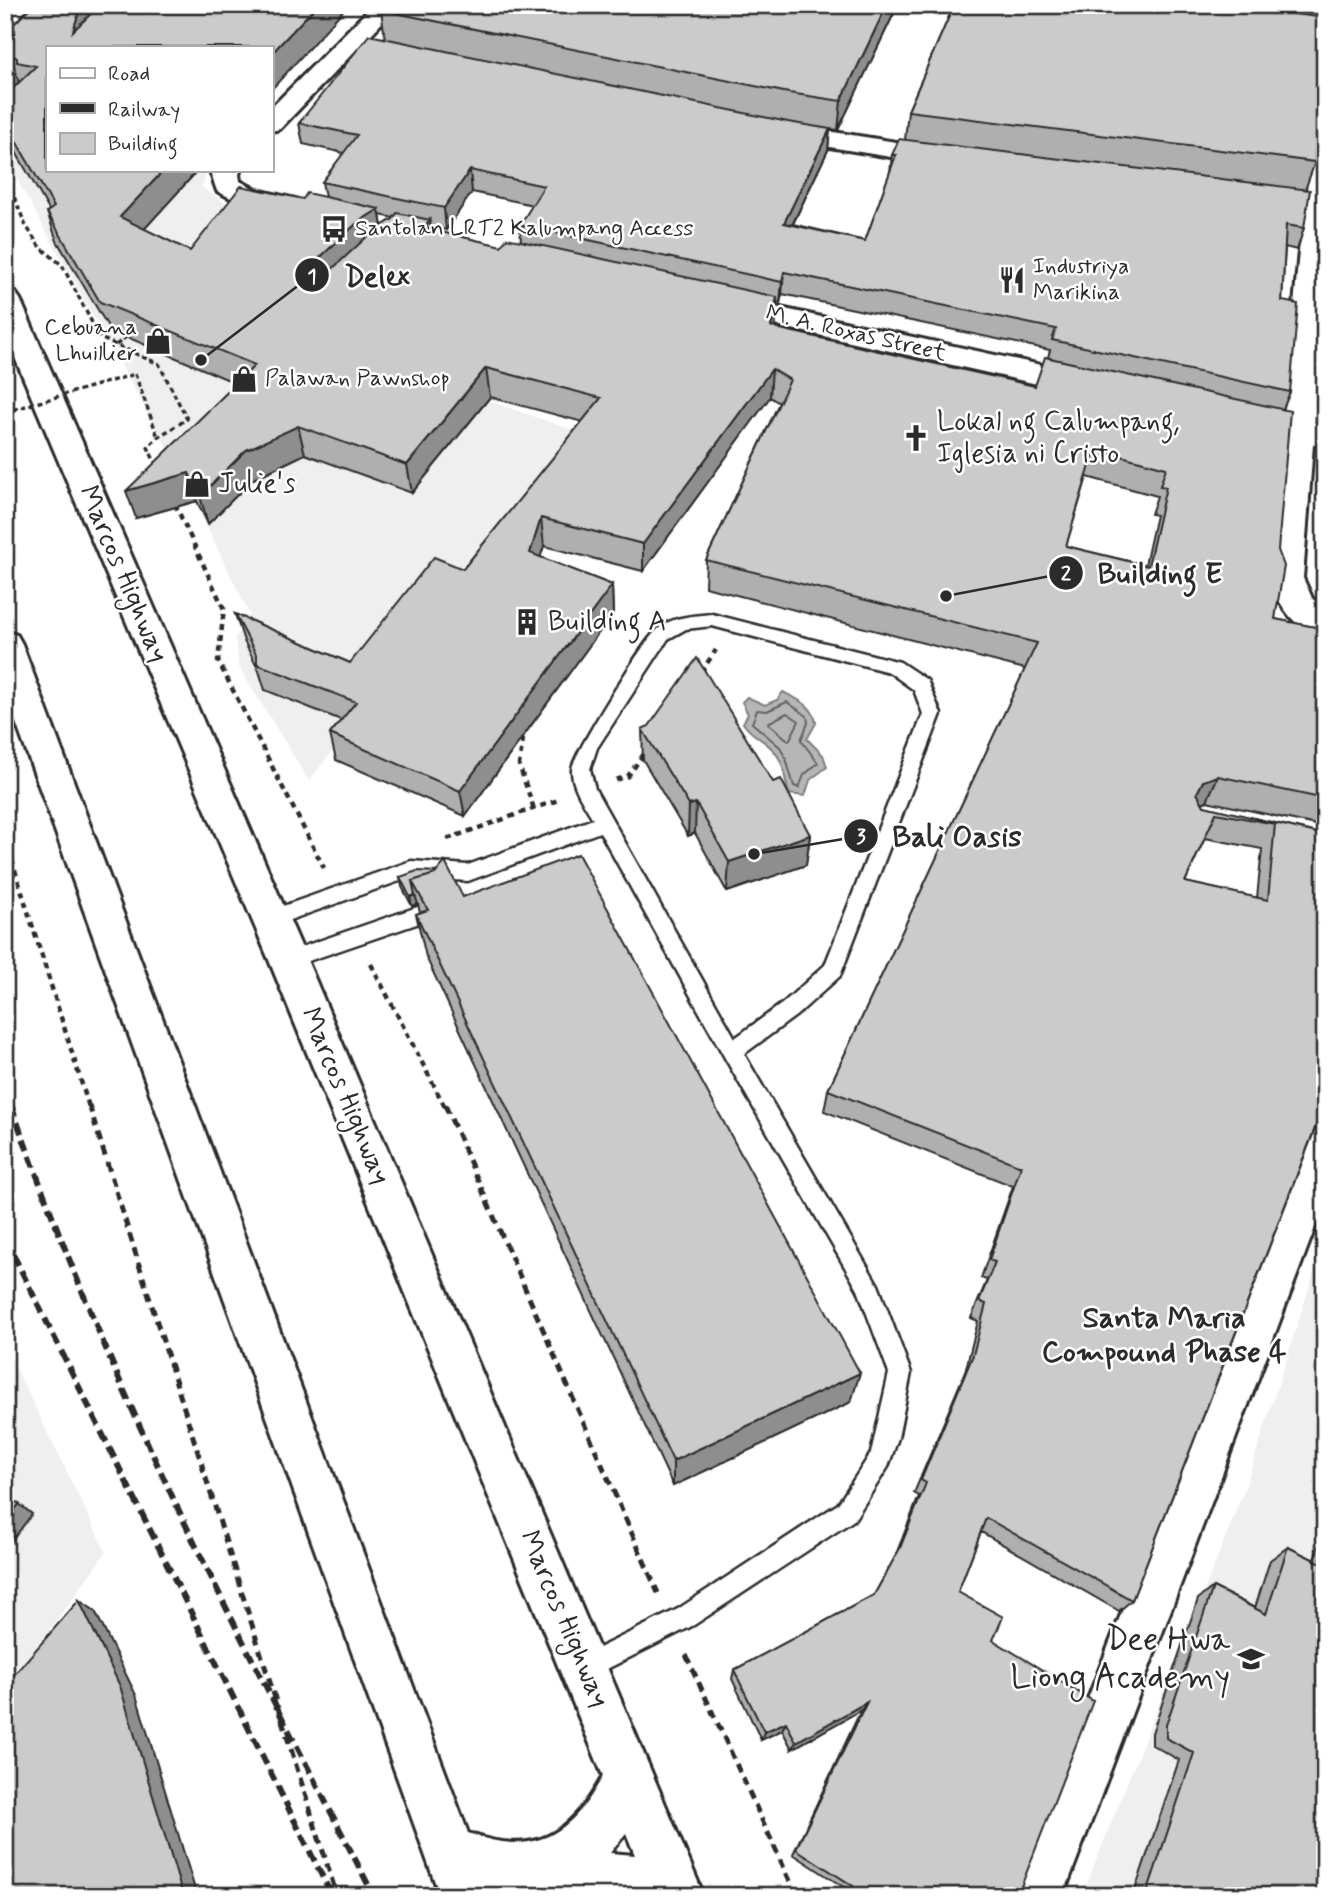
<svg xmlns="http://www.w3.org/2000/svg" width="1330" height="1901" font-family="Mynerve,sans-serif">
<rect width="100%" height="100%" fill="#fff"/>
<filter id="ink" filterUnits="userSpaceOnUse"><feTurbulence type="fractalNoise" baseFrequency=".0143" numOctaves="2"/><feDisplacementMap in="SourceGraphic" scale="14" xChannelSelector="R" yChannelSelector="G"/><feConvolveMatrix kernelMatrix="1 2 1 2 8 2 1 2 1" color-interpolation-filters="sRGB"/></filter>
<g filter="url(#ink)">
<path fill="#efefef" d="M51 5H134L47 47V170H209L201 187 233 208 486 400 579 432 309 781 239 667 235 638 250 615 175 462 20 185 5 147V40Z
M1325 1238V1896H1082L1244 1491Z
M5 1346 106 1552 5 1692Z"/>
<path fill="#b6b6b6" stroke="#7e7e7e" stroke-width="2" d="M783 692C799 700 813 705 816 723L807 739 823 755 827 767 810 780 805 796 789 794C784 779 785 764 775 752 765 739 752 737 743 723L748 714 742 702 747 697 765 705 777 700Z"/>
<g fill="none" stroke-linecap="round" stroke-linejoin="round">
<path stroke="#636363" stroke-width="2" d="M787 702 807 716 808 723 801 740 818 763 804 775 799 788 794 786 786 759 780 747 752 723 757 710 767 711Z
M787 713 799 721 789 741 768 723Z"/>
<defs>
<path id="service" d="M712 614 900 662 927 680 941 714 840 976 797 1015 744 1054 878 1285 911 1373 898 1438 888 1467 854 1520 694 1625 585 1680 576 1677 573 1668 576 1659 678 1609 838 1504 871 1453 889 1373 858 1290 725 1058 600 832 468 881 411 877 270 927 263 925 260 919 263 913 411 861 468 865 593 819C585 805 571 786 572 769 573 755 643 642 656 631 671 616 693 616 712 614ZM712 626 889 672 914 690 923 714 825 965 783 1003 735 1038 595 789 590 769 597 748 668 639 686 629Z
M440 897 447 899 449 905 443 915 288 968 281 966 278 960 281 954 429 903Z"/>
<path id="minor" d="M777 123 946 150 956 152 960 158 956 164 946 166 768 137 764 131 768 125Z
M1313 242 1325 247V284L1303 578 1312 598 1325 610V639C1294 629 1280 607 1269 578L1299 251 1303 245Z
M1325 1126V1201L1063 1896H1011L1304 1145 1310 1132Z"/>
<path id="tertiary" d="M373 5H399L280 129 271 131V108Z
M1325 110V263L1303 257 1299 251 1306 205 1312 118 1316 112Z
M214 170H241L239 174 240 181 257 190 295 199 299 205 295 211C270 217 239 203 217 191L211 174Z
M726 296 1091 376 1102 379 1106 386 1102 393 1091 396 716 312 711 305 716 298Z
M1239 409 1325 425V447L1228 426 1224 419 1228 412Z"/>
<path id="primary" d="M5 290 15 292 20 299 307 960 704 1896H536L537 1894 510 1895 490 1891 492 1896H440L5 692V631L17 635 22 644 468 1833C534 1858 571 1835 603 1776L269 960 5 334ZM626 1833 635 1855 610 1853Z"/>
</defs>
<use href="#service" stroke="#2b2b2b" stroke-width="5"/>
<use href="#minor" stroke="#2b2b2b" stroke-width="6"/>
<use href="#tertiary" stroke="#2b2b2b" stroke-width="6"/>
<use href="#primary" stroke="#2b2b2b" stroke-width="6"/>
<path stroke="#2b2b2b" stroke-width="3.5" stroke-dasharray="5 3.5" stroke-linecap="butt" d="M5 174 25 224 39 246 62 265 100 338 159 364 187 419 158 437 148 447 156 465
M116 345 126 337
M135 374 158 437"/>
<path stroke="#2b2b2b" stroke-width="4.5" stroke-dasharray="6 5" stroke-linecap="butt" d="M175 504 224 609 218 661 324 868
M701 672 716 650
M523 739 519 765 534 809
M616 780 628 776 646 751
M5 838 89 1107
M447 839 558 800
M371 964 445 1107"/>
<path stroke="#2b2b2b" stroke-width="5" stroke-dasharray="9 6" stroke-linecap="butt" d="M89 1105 337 1896
M445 1105 658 1593
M686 1655 797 1896"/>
<use href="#service" fill="#fff" fill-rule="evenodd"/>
<use href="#minor" fill="#fff" fill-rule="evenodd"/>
<use href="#tertiary" fill="#fff" fill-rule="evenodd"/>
<use href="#primary" fill="#fff" fill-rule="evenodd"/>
<path stroke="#2b2b2b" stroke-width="5" stroke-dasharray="10 5" stroke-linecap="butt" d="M5 1087 12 1107"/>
<path stroke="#2b2b2b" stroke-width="6" stroke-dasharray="12 6" stroke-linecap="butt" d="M11 1105C57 1233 108 1360 166 1483 231 1623 304 1759 374 1896
M5 1238 332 1896"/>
<path stroke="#2b2b2b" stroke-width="3.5" stroke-dasharray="5 3.5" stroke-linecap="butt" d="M5 412 135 374"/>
</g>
<path fill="#afafaf" stroke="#2b2b2b" stroke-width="2" fill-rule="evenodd" d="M28 5H99L47 170H198L144 229 190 251 303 199 325 197 322 182 344 153 303 144 299 123 385 38 381 10 384 5H898L838 130 830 129 828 150 793 224 865 241 890 172 892 155 905 140 908 111 954 5H1325V108L1318 109 1315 162 1305 190 1304 228 1297 250 1285 247 1282 301 1290 392 1283 409 1275 619 1325 629V827L1207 801 1202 803 1204 806 1325 835V1111L1319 1119 1132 1600 1119 1611 981 1532 958 1592 993 1640 1019 1892 1025 1896H849L848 1890 793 1854 861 1710 792 1749 782 1730 761 1740 732 1679 734 1670 874 1595 894 1559 919 1496 914 1493 965 1372 978 1321 971 1318 987 1280 981 1278 1013 1186 824 1111 828 1090 1025 669 705 587 706 560 779 403 770 397 643 571 544 546 540 557 612 585 613 613 465 816 336 760 330 734 341 720 265 690 259 671 244 641 235 614 350 663 463 569 583 422 490 397 412 493 305 454 253 479 208 524 197 501 136 518 236 383 110 330 57 241 47 212 49 210 5 133V96L18 83 11 87 5 86V36L13 33 11 27 29 9ZM472 192 533 205 520 225 521 241 501 246 431 230 430 226 446 230ZM380 215 394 218 382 226ZM782 294 1050 350 1048 357 1035 386 775 328 777 302 780 303ZM1087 477 1157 496 1151 514 1156 515 1145 565 1066 546ZM1205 838 1262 849 1257 898 1185 882Z
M1325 330V385H1320Z
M642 729 773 782 810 835 806 865 727 892 695 833 688 836 643 760Z
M400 877 463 897 851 1402 673 1486 426 957 416 914 420 913 418 904 412 906 402 887Z
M1325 1526V1896H1133L1179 1760 1152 1745V1733L1198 1599 1213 1587 1255 1608 1270 1560 1288 1547 1314 1560Z"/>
<path fill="#8e8e8e" stroke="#2b2b2b" stroke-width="2" d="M81 5H99L85 47 73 31Z
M317 5H348L271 90V54Z
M887 5H898L838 130 841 101Z
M10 54 19 83 11 87 5 69V56Z
M1325 81V108L1315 109 1319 89Z
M830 129 828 150 783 244 784 223Z
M164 170H198L129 246 120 217Z
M470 170 472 192 446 230 444 208Z
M379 209 384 238 307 304 299 282 301 275 358 222Z
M430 220 433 249 424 228Z
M784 272 782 294 780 303 782 282Z
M777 297 775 326 769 356 771 327Z
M486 368 490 397 412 493 407 465Z
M772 369 770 397 643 571V544Z
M298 426 305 454 253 479 208 524 200 496 246 450Z
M189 473 197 501 136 518 126 491Z
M541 518 544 546 533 580 530 553Z
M612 585 613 613 465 816 460 791Z
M1218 776 1207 801 1192 807 1197 793 1203 781Z
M696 803 695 833 688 836 689 805Z
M810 835 806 865 727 892 729 862Z
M415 895 418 904 412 906 410 897Z
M860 1373 851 1402 673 1486V1461Z
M19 1504 32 1514 5 1550V1523Z
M79 1600 95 1611 136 1695 197 1896H183Z
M867 1702 861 1710 792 1749 796 1742Z
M786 1722 782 1730 761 1740 764 1732Z
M228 1890 242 1894V1896H230Z"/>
<path fill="#cbcbcb" stroke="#2b2b2b" stroke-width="2" fill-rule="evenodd" d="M33 5H81L73 31 100 5H317L271 54V47H47V170H164L120 217 190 251 241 186 303 199 307 193 379 209 358 222 301 275 299 282 303 286 315 285 372 232 393 219 397 213 430 220 424 228 501 246 507 238 777 297 771 327 1035 386 1045 357 1290 411 1278 550 1284 566 1275 619 1325 629V799L1218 776 1203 781 1197 793 1204 806 1325 835V1109L1323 1110 1317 1123 1132 1600 986 1518 958 1592 1003 1617 993 1640 1093 1701 1019 1892 1025 1896H856L853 1886 796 1849 867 1702 796 1742 786 1722 764 1732 734 1670 874 1595 900 1548 926 1483 921 1480 973 1355 986 1304 979 1301 995 1262 989 1260 1021 1166 828 1090 1037 643 706 560 790 380 772 369 643 544 541 518 530 553 612 585 460 791 330 734 356 702 257 664V656L235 614 350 663 434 557 463 569 601 398 486 368 407 465 298 426 246 450 200 496 189 473 126 491 255 365 100 302 47 212 54 207 5 122V96L36 66 17 62V58L10 54 5 56V36L14 33 15 30 11 27ZM1095 449 1166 468 1160 486 1166 487 1148 566 1066 546ZM1216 813 1275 824 1268 900 1185 882Z
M385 5H887L841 101 789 93 381 10Z
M954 5H1229L1325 18V81L1319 89 1315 162 908 111Z
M369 35 788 122 830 129 784 223 865 241 896 155H892L899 139 1310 190 1304 228 1286 225 1282 301 1298 304 1290 392 1052 340 1056 329 784 272 782 282 520 225 544 186 470 170 444 208 322 182 357 135 299 123Z
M697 658 773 782 781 779 810 835 729 862 696 803 689 805 642 729 649 726Z
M578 854 860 1373 673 1461 416 914 428 910 412 881 435 874 445 862 463 897Z
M417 871 437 872 435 874 412 881 415 895 410 897 400 877Z
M5 1494 19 1504 5 1523Z
M1288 1547 1325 1565V1896H1146L1194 1753 1166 1738V1725L1213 1587 1266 1614Z
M79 1600 120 1686 183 1896H5V1699L11 1693 5 1689V1685Z
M228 1890 230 1896H218Z"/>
</g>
<defs>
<symbol id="bus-bare" viewBox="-9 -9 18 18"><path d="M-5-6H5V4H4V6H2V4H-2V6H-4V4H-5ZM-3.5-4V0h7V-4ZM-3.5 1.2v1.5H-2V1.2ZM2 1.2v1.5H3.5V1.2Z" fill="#2b2b2b" stroke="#fff" stroke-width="2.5" paint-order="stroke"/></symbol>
<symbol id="restaurant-bare" viewBox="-9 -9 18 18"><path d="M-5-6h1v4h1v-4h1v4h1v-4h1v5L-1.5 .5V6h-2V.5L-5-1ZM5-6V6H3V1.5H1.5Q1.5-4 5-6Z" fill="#2b2b2b" stroke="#fff" stroke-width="2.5" paint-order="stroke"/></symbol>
<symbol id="shop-bare" viewBox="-9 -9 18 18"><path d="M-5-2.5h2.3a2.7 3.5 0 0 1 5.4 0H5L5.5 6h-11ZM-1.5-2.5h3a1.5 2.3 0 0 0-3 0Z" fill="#2b2b2b" stroke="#fff" stroke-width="2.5" paint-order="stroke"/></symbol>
<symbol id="church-bare" viewBox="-9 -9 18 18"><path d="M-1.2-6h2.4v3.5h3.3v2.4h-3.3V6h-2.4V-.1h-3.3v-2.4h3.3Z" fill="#2b2b2b" stroke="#fff" stroke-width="2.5" paint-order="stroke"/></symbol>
<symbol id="building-bare" viewBox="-9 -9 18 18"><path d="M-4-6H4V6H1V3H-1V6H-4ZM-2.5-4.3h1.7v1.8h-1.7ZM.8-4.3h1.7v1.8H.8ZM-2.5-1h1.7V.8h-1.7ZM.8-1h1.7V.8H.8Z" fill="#2b2b2b" stroke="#fff" stroke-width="2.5" paint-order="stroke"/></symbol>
<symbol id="school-bare" viewBox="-9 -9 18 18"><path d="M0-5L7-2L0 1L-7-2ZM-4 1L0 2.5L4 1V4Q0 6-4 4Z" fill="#2b2b2b" stroke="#fff" stroke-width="2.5" paint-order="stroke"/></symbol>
</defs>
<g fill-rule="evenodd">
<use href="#bus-bare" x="315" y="210" width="38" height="38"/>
<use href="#restaurant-bare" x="993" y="261" width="38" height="38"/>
<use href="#shop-bare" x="139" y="322" width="38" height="38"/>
<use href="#shop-bare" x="225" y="360" width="38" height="38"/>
<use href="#church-bare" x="897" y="419" width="38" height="38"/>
<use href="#shop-bare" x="178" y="465" width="38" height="38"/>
<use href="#building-bare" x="508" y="603" width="38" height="38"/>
<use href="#school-bare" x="1232" y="1640" width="38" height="38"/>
</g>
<g text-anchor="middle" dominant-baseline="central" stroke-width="5" stroke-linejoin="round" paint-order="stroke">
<g font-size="23" fill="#2b2b2b" stroke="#fff" text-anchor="start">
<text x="355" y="229">Santolan LRT2 Kalumpang Access</text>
<text x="1033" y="267">Industriya<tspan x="1033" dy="26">Marikina</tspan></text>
<text x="137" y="328" text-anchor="end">Cebuana<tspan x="137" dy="26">Lhuillier</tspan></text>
<text x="265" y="379">Palawan Pawnshop</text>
</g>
<g font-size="23" fill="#2b2b2b" stroke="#fff">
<text transform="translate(856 334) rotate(13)">M. A. Roxas Street</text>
</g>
<g font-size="28" fill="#2b2b2b" stroke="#fff" text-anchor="start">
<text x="937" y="422">Lokal ng Calumpang,<tspan x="937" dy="32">Iglesia ni Cristo</tspan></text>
<text x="218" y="484">Julie's</text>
<text x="548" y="622">Building A</text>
</g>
<g font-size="28" fill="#2b2b2b" stroke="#fff">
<text transform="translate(123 574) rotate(67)">Marcos Highway</text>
<text transform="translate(345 1096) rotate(67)">Marcos Highway</text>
<text transform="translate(564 1619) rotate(67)">Marcos Highway</text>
</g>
<g font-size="30" font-weight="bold" fill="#2b2b2b" stroke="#fff">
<text x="1164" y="1318">Santa Maria<tspan x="1164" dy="34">Compound Phase 4</tspan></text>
</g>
<g font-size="33" fill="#2b2b2b" stroke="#fff" text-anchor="end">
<text x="1230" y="1640">Dee Hwa<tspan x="1230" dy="38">Liong Academy</tspan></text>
</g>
</g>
<path fill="none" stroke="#2b2b2b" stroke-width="2.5" d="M201 360L312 275M946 596L1066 573M754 854L861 836"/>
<g fill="#2b2b2b" stroke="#fff" stroke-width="2.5">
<circle cx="201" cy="360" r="7"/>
<circle cx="946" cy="596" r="7"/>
<circle cx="754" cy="854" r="7"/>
<circle cx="312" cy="275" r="18"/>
<circle cx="1066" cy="573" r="18"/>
<circle cx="861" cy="836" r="18"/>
</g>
<g font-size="21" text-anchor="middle" font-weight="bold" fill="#fff">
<text x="312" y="283">1</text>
<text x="1066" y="580">2</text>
<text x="861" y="843">3</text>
</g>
<g font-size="30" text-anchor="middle" font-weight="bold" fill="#2b2b2b" stroke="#fff" stroke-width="5" stroke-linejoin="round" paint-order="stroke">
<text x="377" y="286">Delex</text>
<text x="1160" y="583">Building E</text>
<text x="957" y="846">Bali Oasis</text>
</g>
<rect width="1330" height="1901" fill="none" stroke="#fff" stroke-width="28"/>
<rect x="14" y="14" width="1302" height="1873" fill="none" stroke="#2b2b2b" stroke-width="2.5" filter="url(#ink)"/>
<rect x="46" y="46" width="228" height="126" fill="#ffffff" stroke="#aaaaaa" stroke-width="2"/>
<rect x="60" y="68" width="35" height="10" fill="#ffffff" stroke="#aaaaaa" stroke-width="2"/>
<text x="108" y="80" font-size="21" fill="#2b2b2b">Road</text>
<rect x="60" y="103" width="35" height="10" fill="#2b2b2b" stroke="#aaaaaa" stroke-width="2"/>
<text x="108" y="116" font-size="21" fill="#2b2b2b">Railway</text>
<rect x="60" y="133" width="35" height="21" fill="#cbcbcb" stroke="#aaaaaa" stroke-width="2"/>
<text x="108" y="150" font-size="21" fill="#2b2b2b">Building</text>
</svg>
